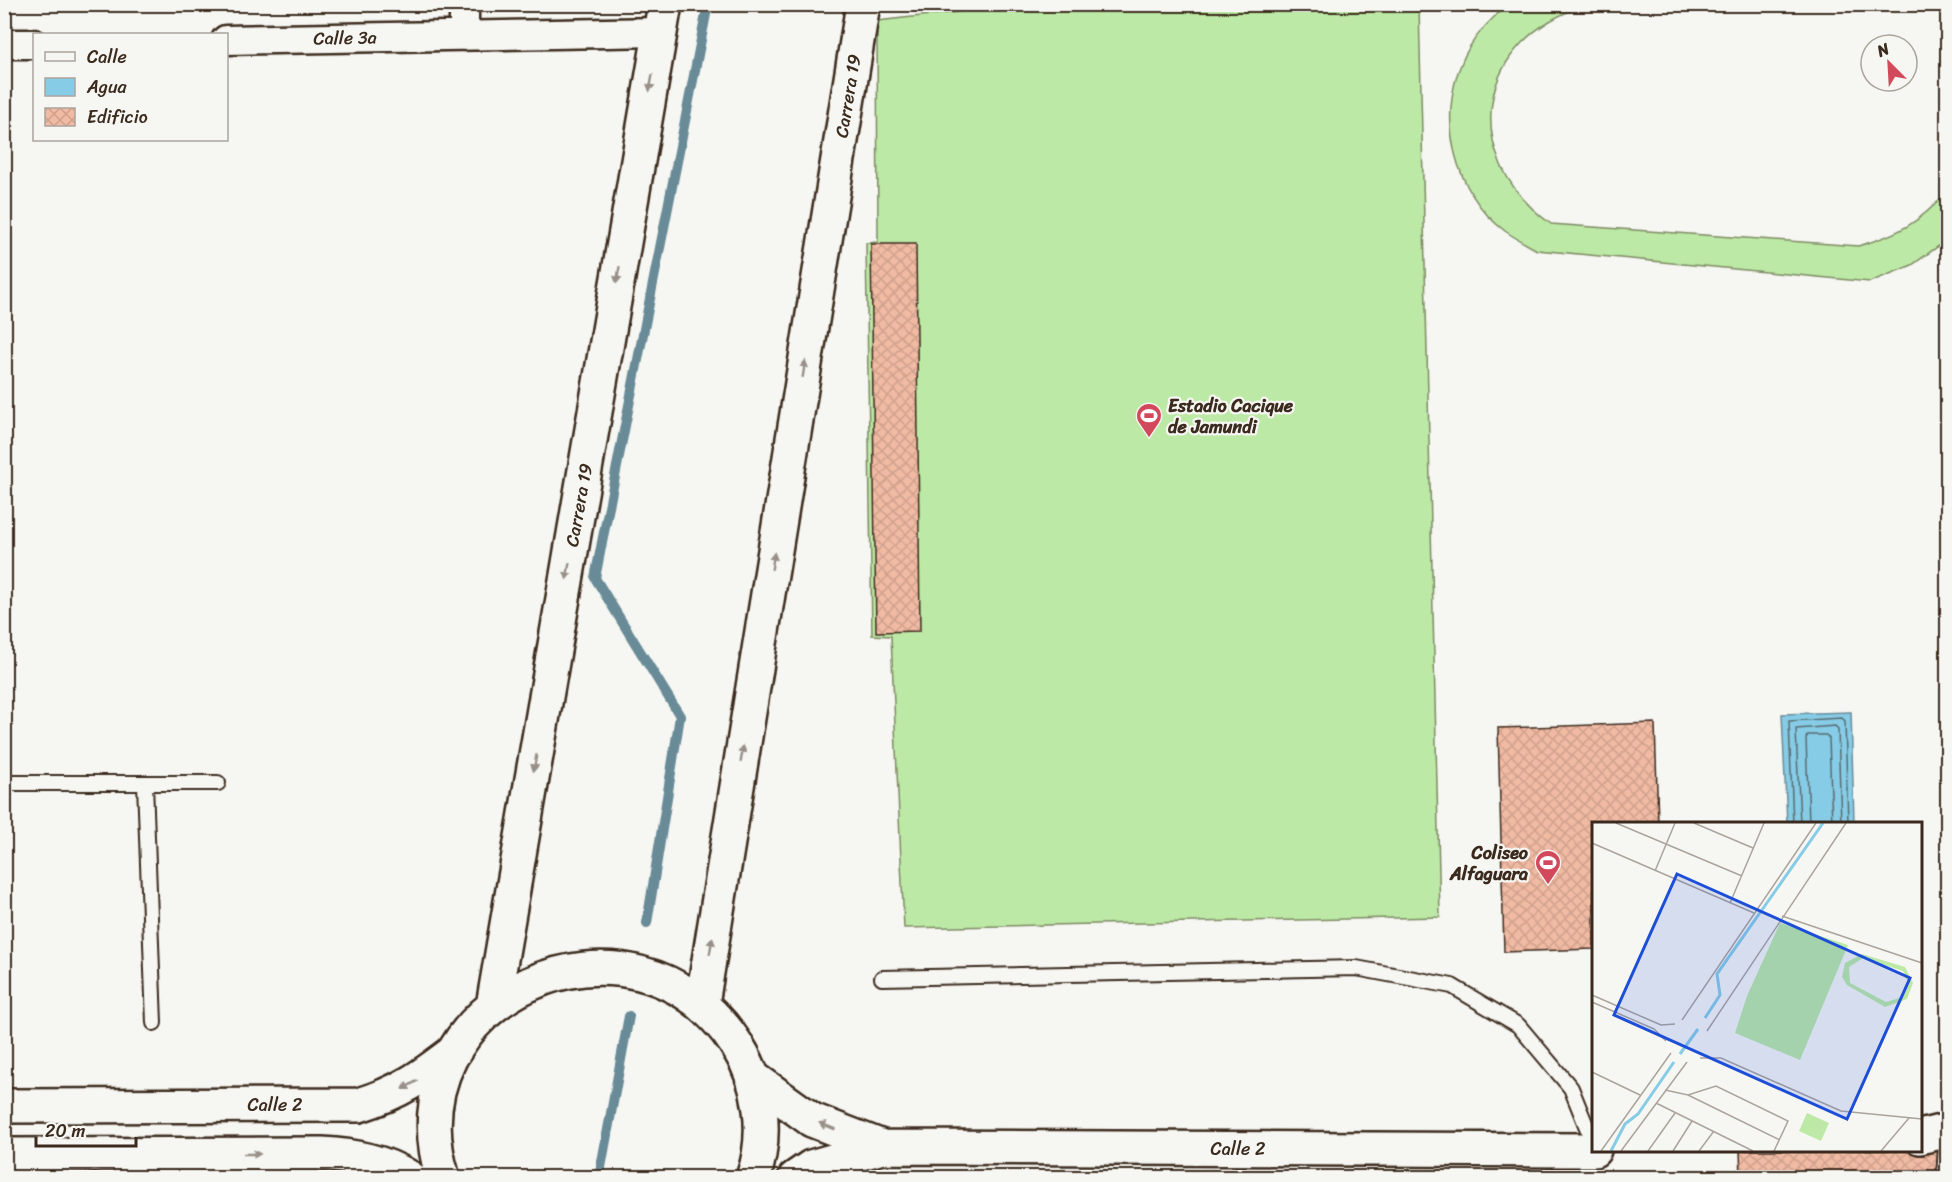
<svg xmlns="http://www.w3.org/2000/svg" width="1952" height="1182" font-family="Sriracha,sans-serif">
<defs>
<pattern id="building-cross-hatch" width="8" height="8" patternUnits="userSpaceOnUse" patternTransform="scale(1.5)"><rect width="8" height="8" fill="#f0baa3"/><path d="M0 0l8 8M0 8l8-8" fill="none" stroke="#cfa08c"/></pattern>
</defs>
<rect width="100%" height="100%" fill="#f6f6f2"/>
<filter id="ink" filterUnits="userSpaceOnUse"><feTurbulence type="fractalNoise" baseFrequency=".0167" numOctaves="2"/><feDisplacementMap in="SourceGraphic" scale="12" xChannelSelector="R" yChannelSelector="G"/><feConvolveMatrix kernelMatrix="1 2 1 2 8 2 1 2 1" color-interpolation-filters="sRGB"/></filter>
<g filter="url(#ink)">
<path fill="#bde9a6" stroke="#7c8a62" stroke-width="1.5" d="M1030 4 1419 5 1440 917 904 928 891 636 872 635 866 243 878 242 877 21Z
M1507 5H1587C1476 38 1457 156 1551 224L1858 246C1899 234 1919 223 1947 192V240L1912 265 1870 282 1537 250C1526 244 1515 238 1505 231 1454 193 1437 119 1462 62 1471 39 1489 21 1507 5Z"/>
<path fill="#86cce7" stroke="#688b97" stroke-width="1.5" d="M1851 712 1854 823H1787L1782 714Z"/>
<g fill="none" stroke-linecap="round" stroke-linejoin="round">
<path stroke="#596b6e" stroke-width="1.5" d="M1793 824 1789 721 1842 718 1845 721 1848 824
M1800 824 1796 729 1835 726 1838 729 1841 824
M1809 824 1806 738 1808 735H1826L1829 738 1832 824"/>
<path stroke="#688b97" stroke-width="10" d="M647 923 680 716 595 578 708 4
M599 1178 629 1016"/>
</g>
<path fill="url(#building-cross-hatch)" stroke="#3b2a1e" stroke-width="1.5" d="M871 244H916L920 631 876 632Z
M1655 723 1658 824H1594V949L1504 952 1498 728Z
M1947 1130 1944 1178H1741L1740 1150H1920Z"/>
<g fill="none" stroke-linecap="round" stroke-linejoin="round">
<defs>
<path id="lane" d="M4 783H218
M145 784 154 1023
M882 978 1356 968 1452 986 1518 1025 1571 1088 1594 1145
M1944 1178 1947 1130"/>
<path id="street" d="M464 4V36
M226 40 660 32
M4 44H34"/>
<path id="secondary" d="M702 1004 863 4
M493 1006 665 4
M752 1077 812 1120 882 1147
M4 1106 359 1105C401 1092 421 1077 455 1051
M1920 1137 1948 1130
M4 1155 322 1154C354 1156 383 1161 410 1178
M443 1178C385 999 634 883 738 1047 762 1085 768 1135 753 1178
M795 1178 811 1167 882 1147 1594 1150"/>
</defs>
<use href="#lane" stroke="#3b2a1e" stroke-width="18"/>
<use href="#street" stroke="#3b2a1e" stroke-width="33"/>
<use href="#secondary" stroke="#3b2a1e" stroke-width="38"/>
<use href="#lane" stroke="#f6f6f2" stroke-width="14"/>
<use href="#street" stroke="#f6f6f2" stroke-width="28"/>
<use href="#secondary" stroke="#f6f6f2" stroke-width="33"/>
</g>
<defs><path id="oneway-solid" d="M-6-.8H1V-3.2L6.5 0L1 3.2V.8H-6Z" transform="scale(1.5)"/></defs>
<g fill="#989088">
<use href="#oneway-solid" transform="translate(651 83) rotate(100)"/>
<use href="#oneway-solid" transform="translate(618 275) rotate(100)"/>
<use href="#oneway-solid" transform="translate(804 369) rotate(-81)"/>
<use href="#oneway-solid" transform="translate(773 561) rotate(-81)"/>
<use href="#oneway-solid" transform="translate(568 571) rotate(100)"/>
<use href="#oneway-solid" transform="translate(742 754) rotate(-81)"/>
<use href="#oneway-solid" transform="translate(535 763) rotate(100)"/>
<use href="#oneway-solid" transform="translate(711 946) rotate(-81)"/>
<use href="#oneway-solid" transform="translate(410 1085) rotate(149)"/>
<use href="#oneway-solid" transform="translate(827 1126) rotate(-158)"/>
<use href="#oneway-solid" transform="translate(252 1154)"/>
</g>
</g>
<defs>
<symbol id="stadium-pin" viewBox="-11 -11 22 30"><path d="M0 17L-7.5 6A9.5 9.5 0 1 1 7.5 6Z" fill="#d1495b" stroke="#f6f6f2"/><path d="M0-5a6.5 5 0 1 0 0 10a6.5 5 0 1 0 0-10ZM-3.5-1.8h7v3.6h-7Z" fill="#fff"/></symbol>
</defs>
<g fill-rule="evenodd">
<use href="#stadium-pin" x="1134" y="401" width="30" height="40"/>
<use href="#stadium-pin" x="1533" y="848" width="30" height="40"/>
</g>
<g text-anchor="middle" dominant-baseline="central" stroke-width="4.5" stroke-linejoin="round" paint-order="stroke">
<g font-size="18" fill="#3b2a1e" stroke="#f6f6f2">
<text transform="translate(345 38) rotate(-1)">Calle 3a</text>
<text transform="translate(848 96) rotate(-81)">Carrera 19</text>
<text transform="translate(579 505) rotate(-80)">Carrera 19</text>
<text x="275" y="1105">Calle 2</text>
<text x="1238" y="1149">Calle 2</text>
</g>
<g font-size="18" font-weight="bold" fill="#3b2a1e" stroke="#f6f6f2" text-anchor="start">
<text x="1168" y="406">Estadio Cacique<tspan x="1168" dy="21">de Jamundi</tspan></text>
<text x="1528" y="853" text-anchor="end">Coliseo<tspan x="1528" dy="21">Alfaguara</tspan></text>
</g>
</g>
<g transform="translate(1592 822)">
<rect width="330" height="330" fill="#f6f6f2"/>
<path d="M188 101 256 123 208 238 143 211 155 174ZM270 132 313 145 321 161 315 177 293 185 255 163 250 155 253 141ZM271 136 311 149 317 162 311 175 294 180 258 161 257 145ZM215 291 237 301 229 319 207 309Z" fill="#bde9a6" fill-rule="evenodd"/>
<path fill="none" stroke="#86cce7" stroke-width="3" d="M113 196 128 173 125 152 231 1M88 232 106 207M19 329 33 302 46 292 82 240"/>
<path fill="none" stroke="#aba49d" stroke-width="1.5" d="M24 1 150 54M102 1 161 26M0 21 162 91M63 49 83 1M138 81 172 1M190 94 330 141M0 173 69 203 83 202M0 180 62 207 74 219M90 198 224 1M115 209 254 1M108 236H129L249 289 330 297M0 250 48 273M73 268 96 273 124 264 196 299 182 329M96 273 188 318M64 281 161 329M9 329 79 231M29 329 95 240M56 329 83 291M81 329 100 299M107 329 122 309M289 329 317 296"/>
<path fill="#1d4ed8" fill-opacity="0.15" stroke="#1d4ed8" stroke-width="3" d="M85 52 318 156 255 297 22 193Z"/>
<rect width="330" height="330" fill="none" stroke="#3b2a1e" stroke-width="3"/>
</g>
<rect width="1952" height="1182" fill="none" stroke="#f6f6f2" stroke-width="24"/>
<rect x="12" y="12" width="1928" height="1158" fill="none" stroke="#3b2a1e" stroke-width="2" filter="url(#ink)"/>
<rect x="33" y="33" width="195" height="108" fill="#f6f6f2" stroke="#aba49d" stroke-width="1.5"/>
<rect x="45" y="52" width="30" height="9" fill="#f6f6f2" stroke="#aba49d" stroke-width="1.5"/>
<text x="87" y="63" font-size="18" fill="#3b2a1e">Calle</text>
<rect x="45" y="78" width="30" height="18" fill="#86cce7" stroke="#aba49d" stroke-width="1.5"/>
<text x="87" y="93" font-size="18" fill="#3b2a1e">Agua</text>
<rect x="45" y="108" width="30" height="18" fill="url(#building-cross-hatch)" stroke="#aba49d" stroke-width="1.5"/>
<text x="87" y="123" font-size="18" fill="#3b2a1e">Edificio</text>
<g transform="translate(1889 63) rotate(336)"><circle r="28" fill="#f6f6f2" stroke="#aba49d" stroke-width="1.5"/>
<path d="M0-4.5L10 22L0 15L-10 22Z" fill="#d1495b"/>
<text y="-9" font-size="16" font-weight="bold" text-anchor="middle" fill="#3b2a1e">N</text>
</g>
<path d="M36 1137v9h100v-9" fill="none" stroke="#3b2a1e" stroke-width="3"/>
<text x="45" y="1137" font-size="18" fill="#3b2a1e" stroke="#f6f6f2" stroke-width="4.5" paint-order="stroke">20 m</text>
</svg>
